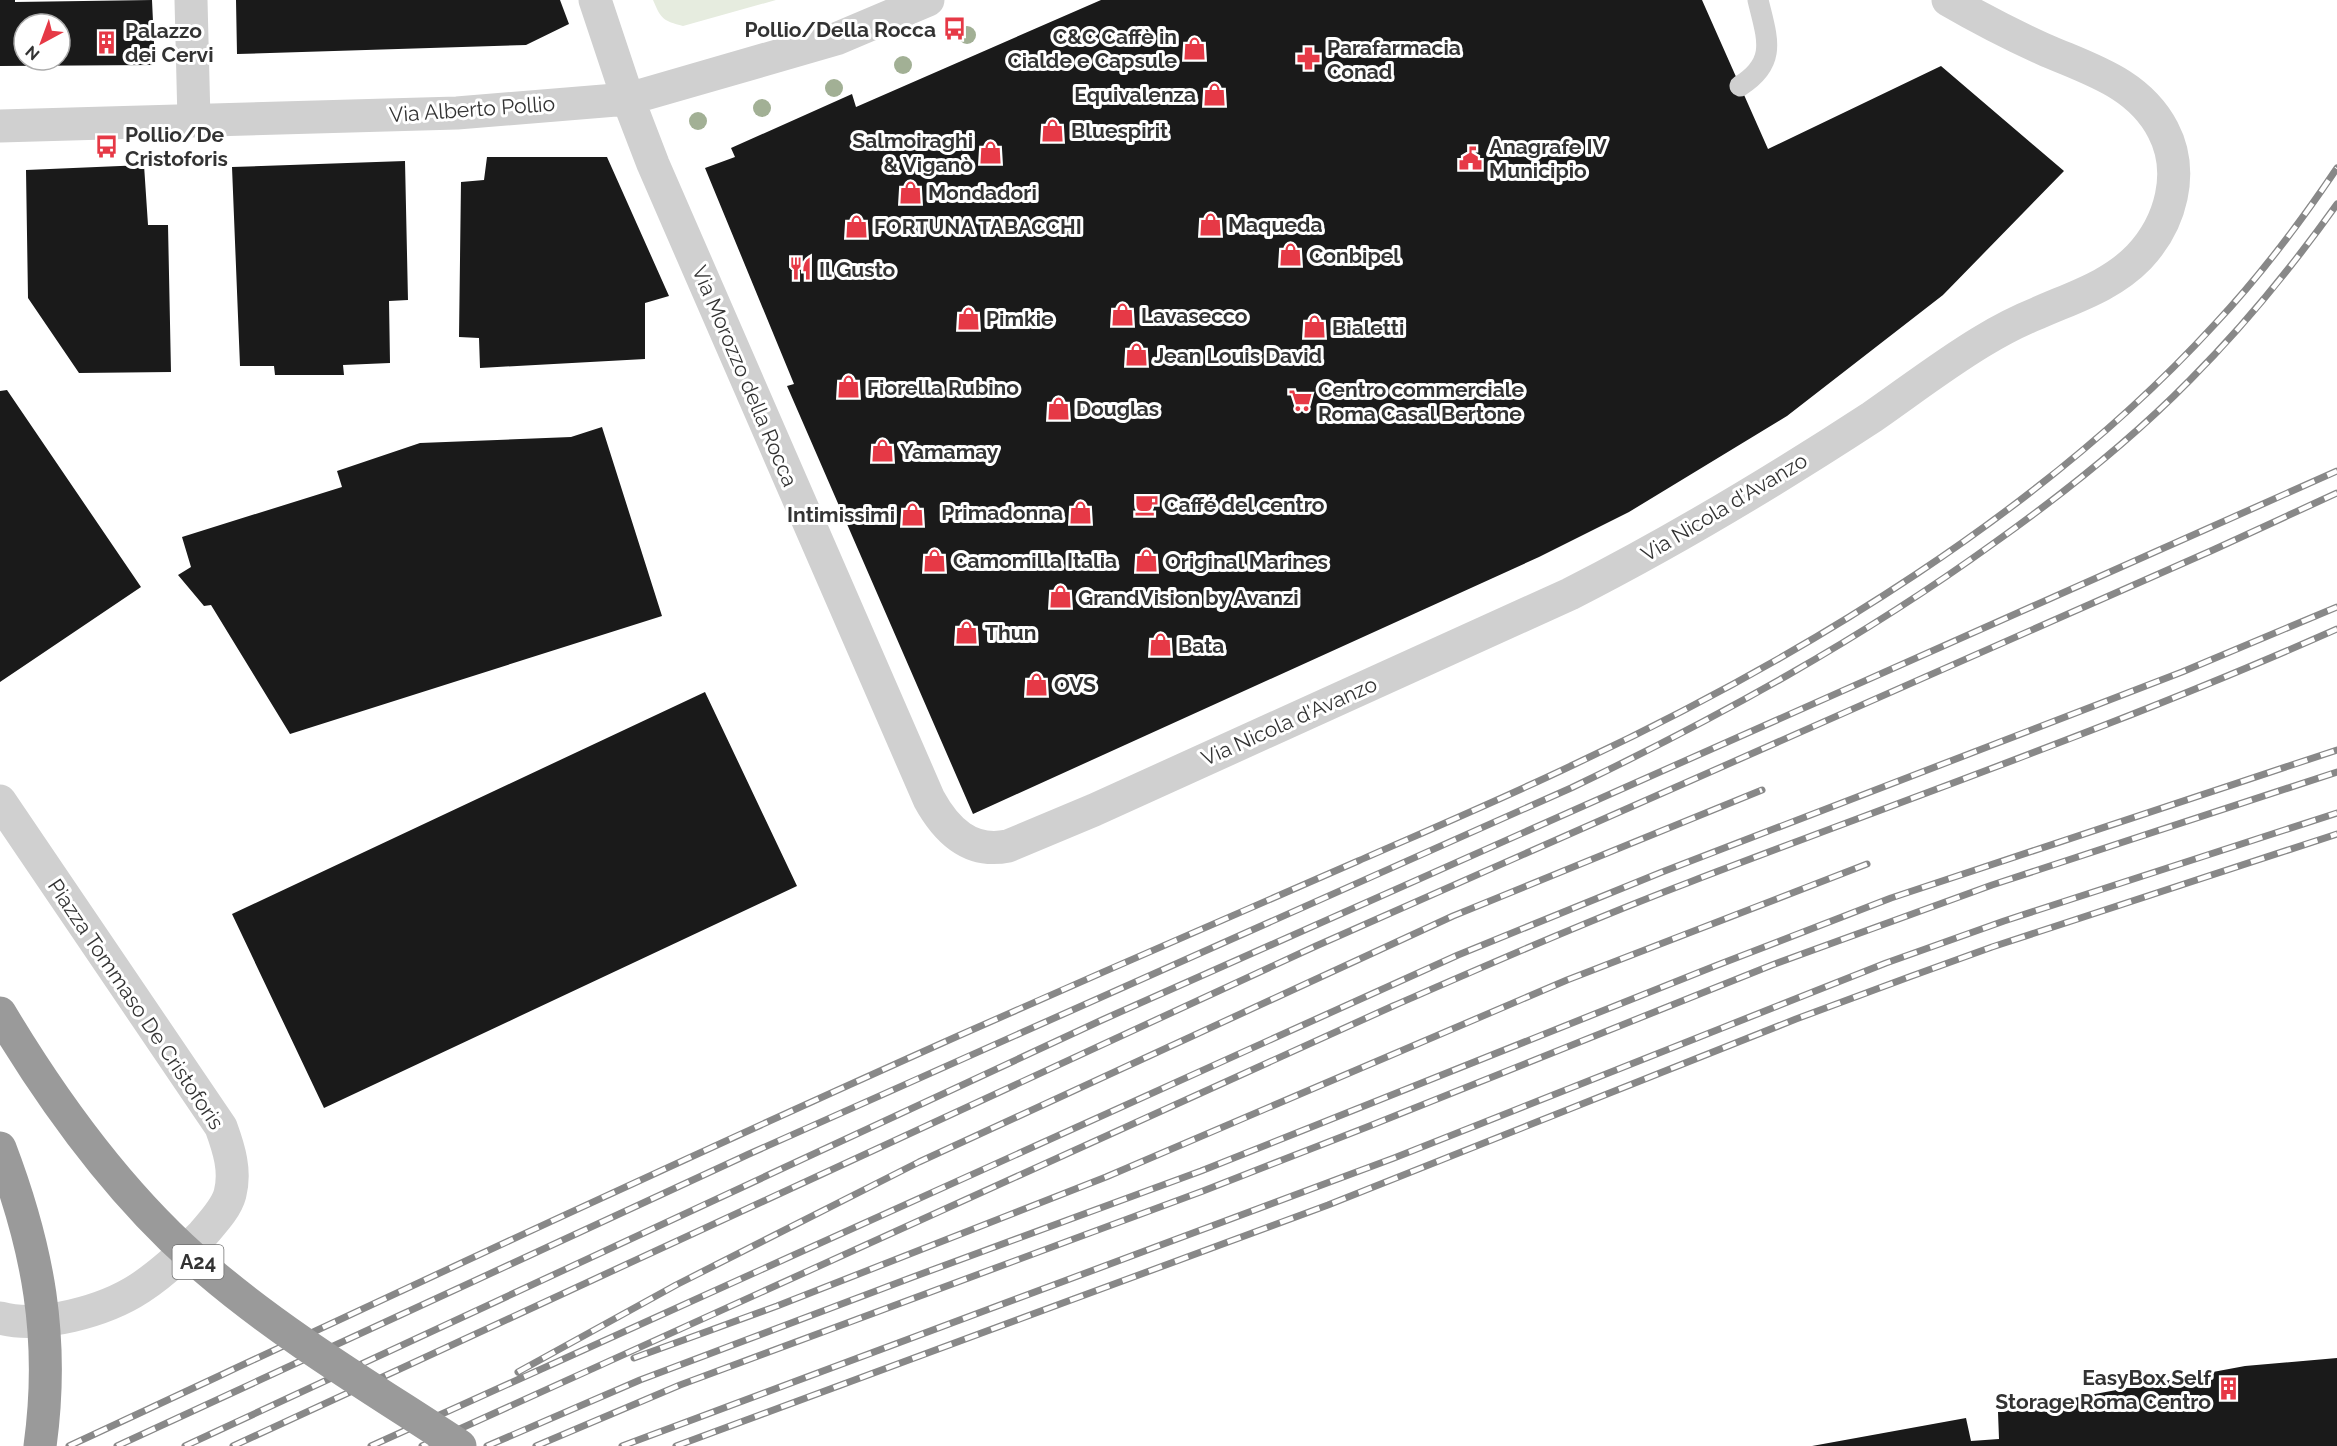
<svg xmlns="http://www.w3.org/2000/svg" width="2337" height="1446" font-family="Raleway,sans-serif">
<rect width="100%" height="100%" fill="#fff"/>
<path fill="#e6ecdf" d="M653 0H776L683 26C663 21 661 19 653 0Z"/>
<path fill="#1a1a1a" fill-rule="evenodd" d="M0 0H15V2L152 0 155 65 0 66ZM24 24H60V60H24Z
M236 0H560L569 24 526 45 237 54Z
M1101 0H1702L1768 149 1941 66 2064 171 1943 295 1787 416 1629 512 1539 557 973 814 787 386 794 384 705 168 735 157 731 148 852 94 856 107Z
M487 157H607L669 296 645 303V359L480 368 479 338 459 337 461 182 484 180Z
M405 161 408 300 389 301 390 363 343 365 344 375H275L274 366H240L232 167Z
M144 165 148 225H168L171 372 79 373 28 298 26 170Z
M7 390 141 587 0 682V391Z
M602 427 662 616 290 734 211 605 204 606 178 575 191 567 182 537 342 487 337 471 420 443 571 437Z
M705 692 797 886 324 1108 232 914Z
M2337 1358V1446H1812L1966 1418 1971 1441 1999 1439 1998 1412 2245 1366Z"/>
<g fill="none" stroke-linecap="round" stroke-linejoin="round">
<path stroke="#d0d0d0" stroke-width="21" d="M1740 86C1778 62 1767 38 1758 0"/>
<path stroke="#d0d0d0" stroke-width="33" d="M191 0 194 121
M595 0 628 99 653 164 929 799C946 830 970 854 1008 846L1094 810 1570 594C1674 541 1774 481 1872 417 1908 392 1943 365 1981 342 1999 331 2018 321 2038 313 2074 297 2111 286 2139 257 2171 223 2185 172 2163 130 2138 82 2088 69 2043 49 2010 34 1979 18 1948 0
M0 126 457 113 628 99 836 39 928 0
M0 801 221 1127C229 1149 236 1171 230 1194 226 1209 212 1223 202 1235 183 1254 163 1273 140 1288 105 1311 40 1329 0 1318"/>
<defs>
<path id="rail" d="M634 1358 777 1306 1106 1177 1567 980 1867 864
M518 1372 676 1285 919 1162 1453 916 1762 790
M69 1446C365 1308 660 1169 958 1036 1091 977 1225 919 1358 861 1431 829 1504 798 1575 764 1803 657 2044 511 2215 324 2260 276 2300 223 2337 168
M117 1446 749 1154 1571 788C1719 717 1861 639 1994 543 2063 494 2130 441 2190 380 2244 326 2292 267 2337 204
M185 1446 1102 1020 2337 471
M233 1446 1316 946 2213 550 2337 493
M371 1446 1458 955 1662 872 2182 672 2337 607
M422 1446 1393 1006C1492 963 1590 920 1690 882 1906 799 2125 723 2337 629
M487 1446 640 1380 913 1277 1201 1171 1715 966 1891 898 2337 750
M536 1446 680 1385 1203 1191 1367 1127 1772 965 1992 885 2337 772
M622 1446 1394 1158 1886 963 2004 921 2337 813
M676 1446 1328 1205 1796 1019 1909 977 1992 947 2337 834"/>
</defs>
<use href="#rail" stroke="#888" stroke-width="7"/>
<use href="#rail" stroke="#fff" stroke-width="4.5" stroke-dasharray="14" stroke-linecap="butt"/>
<path stroke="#9a9a9a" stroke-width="33" d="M0 1013C55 1105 124 1200 207 1270 284 1336 375 1390 460 1446
M0 1148C38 1248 55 1338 40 1446"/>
</g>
<g fill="#a2b095">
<circle cx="967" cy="35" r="9"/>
<circle cx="903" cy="65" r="9"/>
<circle cx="834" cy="88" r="9"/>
<circle cx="762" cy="108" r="9"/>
<circle cx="698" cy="121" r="9"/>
</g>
<defs>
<symbol id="bus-bare" viewBox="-9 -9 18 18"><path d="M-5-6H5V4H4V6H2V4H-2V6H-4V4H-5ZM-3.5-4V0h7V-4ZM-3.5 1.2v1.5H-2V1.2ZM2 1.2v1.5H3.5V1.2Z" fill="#e63946" stroke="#fff" stroke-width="2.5" paint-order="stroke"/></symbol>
<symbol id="building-bare" viewBox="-9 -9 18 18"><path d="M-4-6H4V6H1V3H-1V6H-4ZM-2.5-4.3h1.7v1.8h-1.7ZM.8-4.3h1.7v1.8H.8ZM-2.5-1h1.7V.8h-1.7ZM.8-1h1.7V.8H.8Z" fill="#e63946" stroke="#fff" stroke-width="2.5" paint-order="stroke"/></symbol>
<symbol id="shop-bare" viewBox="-9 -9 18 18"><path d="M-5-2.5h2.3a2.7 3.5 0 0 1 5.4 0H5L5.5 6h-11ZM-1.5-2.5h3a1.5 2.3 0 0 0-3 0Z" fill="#e63946" stroke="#fff" stroke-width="2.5" paint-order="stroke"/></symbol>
<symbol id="pharmacy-bare" viewBox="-9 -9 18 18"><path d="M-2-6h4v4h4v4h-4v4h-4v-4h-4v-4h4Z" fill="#e63946" stroke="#fff" stroke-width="2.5" paint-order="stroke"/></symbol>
<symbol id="civic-bare" viewBox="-9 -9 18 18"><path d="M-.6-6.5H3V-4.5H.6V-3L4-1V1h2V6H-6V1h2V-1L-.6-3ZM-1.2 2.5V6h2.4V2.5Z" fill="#e63946" stroke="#fff" stroke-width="2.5" paint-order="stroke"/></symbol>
<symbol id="restaurant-bare" viewBox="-9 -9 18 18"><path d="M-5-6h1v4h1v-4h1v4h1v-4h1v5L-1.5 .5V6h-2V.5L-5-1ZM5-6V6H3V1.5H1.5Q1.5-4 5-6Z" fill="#e63946" stroke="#fff" stroke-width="2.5" paint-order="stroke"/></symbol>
<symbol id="supermarket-bare" viewBox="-9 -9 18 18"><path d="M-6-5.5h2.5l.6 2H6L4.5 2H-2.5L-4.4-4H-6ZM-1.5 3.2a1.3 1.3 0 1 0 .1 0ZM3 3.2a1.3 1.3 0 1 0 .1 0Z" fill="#e63946" stroke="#fff" stroke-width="2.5" paint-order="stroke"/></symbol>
<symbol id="cafe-bare" viewBox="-9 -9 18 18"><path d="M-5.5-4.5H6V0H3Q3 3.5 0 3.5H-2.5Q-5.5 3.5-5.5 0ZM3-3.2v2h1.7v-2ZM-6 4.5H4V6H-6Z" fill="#e63946" stroke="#fff" stroke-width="2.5" paint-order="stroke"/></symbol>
</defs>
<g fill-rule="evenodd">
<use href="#bus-bare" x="938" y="12" width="33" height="33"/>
<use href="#building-bare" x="90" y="26" width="33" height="33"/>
<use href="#shop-bare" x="1178" y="32" width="33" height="33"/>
<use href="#pharmacy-bare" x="1292" y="42" width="33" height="33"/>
<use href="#shop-bare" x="1198" y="78" width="33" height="33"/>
<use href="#shop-bare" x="1036" y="114" width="33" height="33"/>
<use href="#bus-bare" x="90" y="130" width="33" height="33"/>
<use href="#shop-bare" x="974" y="136" width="33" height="33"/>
<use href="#civic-bare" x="1454" y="142" width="33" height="33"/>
<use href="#shop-bare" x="894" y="176" width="33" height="33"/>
<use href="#shop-bare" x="1194" y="208" width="33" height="33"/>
<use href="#shop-bare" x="840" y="210" width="33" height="33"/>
<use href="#shop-bare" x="1274" y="238" width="33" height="33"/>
<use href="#restaurant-bare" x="784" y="252" width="33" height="33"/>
<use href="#shop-bare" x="1106" y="298" width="33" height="33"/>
<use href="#shop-bare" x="952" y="302" width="33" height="33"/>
<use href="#shop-bare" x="1298" y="310" width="33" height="33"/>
<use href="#shop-bare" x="1120" y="338" width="33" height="33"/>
<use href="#shop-bare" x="832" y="370" width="33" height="33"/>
<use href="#supermarket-bare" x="1284" y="384" width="33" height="33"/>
<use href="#shop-bare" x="1042" y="392" width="33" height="33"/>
<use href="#shop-bare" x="866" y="434" width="33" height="33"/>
<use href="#cafe-bare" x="1130" y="488" width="33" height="33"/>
<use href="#shop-bare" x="1064" y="496" width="33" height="33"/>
<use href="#shop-bare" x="896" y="498" width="33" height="33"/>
<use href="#shop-bare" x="918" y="544" width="33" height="33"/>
<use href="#shop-bare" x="1130" y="544" width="33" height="33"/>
<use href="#shop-bare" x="1044" y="580" width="33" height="33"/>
<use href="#shop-bare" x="950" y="616" width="33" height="33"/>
<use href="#shop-bare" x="1144" y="628" width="33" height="33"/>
<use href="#shop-bare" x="1020" y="668" width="33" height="33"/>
<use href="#building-bare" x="2212" y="1372" width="33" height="33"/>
</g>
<g text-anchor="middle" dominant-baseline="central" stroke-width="6" stroke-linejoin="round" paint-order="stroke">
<rect fill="#fff" stroke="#707070" stroke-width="1.5" x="172.5" y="1245" width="51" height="34" rx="4.5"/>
<g font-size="20" font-weight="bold" fill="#333">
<text x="198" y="1262">A24</text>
</g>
<g font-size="21" font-weight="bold" fill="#333" stroke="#fff" text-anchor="start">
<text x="936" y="29" text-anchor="end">Pollio/Della Rocca</text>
<text x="125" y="30">Palazzo<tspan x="125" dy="24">dei Cervi</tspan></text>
<text x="1177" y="36" text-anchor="end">C&amp;C Caffè in<tspan x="1177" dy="24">Cialde e Capsule</tspan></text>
<text x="1327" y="47">Parafarmacia<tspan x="1327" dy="24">Conad</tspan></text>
<text x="1196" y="94" text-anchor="end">Equivalenza</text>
<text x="1071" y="130">Bluespirit</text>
<text x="125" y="134">Pollio/De<tspan x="125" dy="24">Cristoforis</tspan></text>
<text x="973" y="140" text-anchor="end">Salmoiraghi<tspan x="973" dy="24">&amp; Viganò</tspan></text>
<text x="1489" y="146">Anagrafe IV<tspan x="1489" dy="24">Municipio</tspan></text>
<text x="928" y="192">Mondadori</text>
<text x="1228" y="224">Maqueda</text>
<text x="874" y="226">FORTUNA TABACCHI</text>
<text x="1309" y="255">Conbipel</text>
<text x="819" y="269">Il Gusto</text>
<text x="1141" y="315">Lavasecco</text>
<text x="986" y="318">Pimkie</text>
<text x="1332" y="327">Bialetti</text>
<text x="1154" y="355">Jean Louis David</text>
<text x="867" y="387">Fiorella Rubino</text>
<text x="1318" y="389">Centro commerciale<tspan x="1318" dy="24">Roma Casal Bertone</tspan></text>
<text x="1076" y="408">Douglas</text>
<text x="900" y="451">Yamamay</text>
<text x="1164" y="504">Caffé del centro</text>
<text x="1063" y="512" text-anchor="end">Primadonna</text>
<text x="895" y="514" text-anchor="end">Intimissimi</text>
<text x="953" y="560">Camomilla Italia</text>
<text x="1165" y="561">Original Marines</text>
<text x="1078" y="597">GrandVision by Avanzi</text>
<text x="985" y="632">Thun</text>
<text x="1178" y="645">Bata</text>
<text x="1054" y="684">OVS</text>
<text x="2211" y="1377" text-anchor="end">EasyBox Self<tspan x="2211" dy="24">Storage Roma Centro</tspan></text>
</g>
<g font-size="21" fill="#333" stroke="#fff">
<text transform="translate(472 109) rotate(-4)">Via Alberto Pollio</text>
<text transform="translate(745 376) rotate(67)">Via Morozzo della Rocca</text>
<text transform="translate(1724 507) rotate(-31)">Via Nicola d'Avanzo</text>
<text transform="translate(1289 721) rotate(-24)">Via Nicola d'Avanzo</text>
<text transform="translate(136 1004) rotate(56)">Piazza Tommaso De Cristoforis</text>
</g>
</g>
<g transform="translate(42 42) rotate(221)"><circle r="28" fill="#ffffff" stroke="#adadad" stroke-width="1.5"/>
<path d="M0-4.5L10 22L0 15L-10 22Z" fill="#e63946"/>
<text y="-9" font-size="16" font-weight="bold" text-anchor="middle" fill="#333333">N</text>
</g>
</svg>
